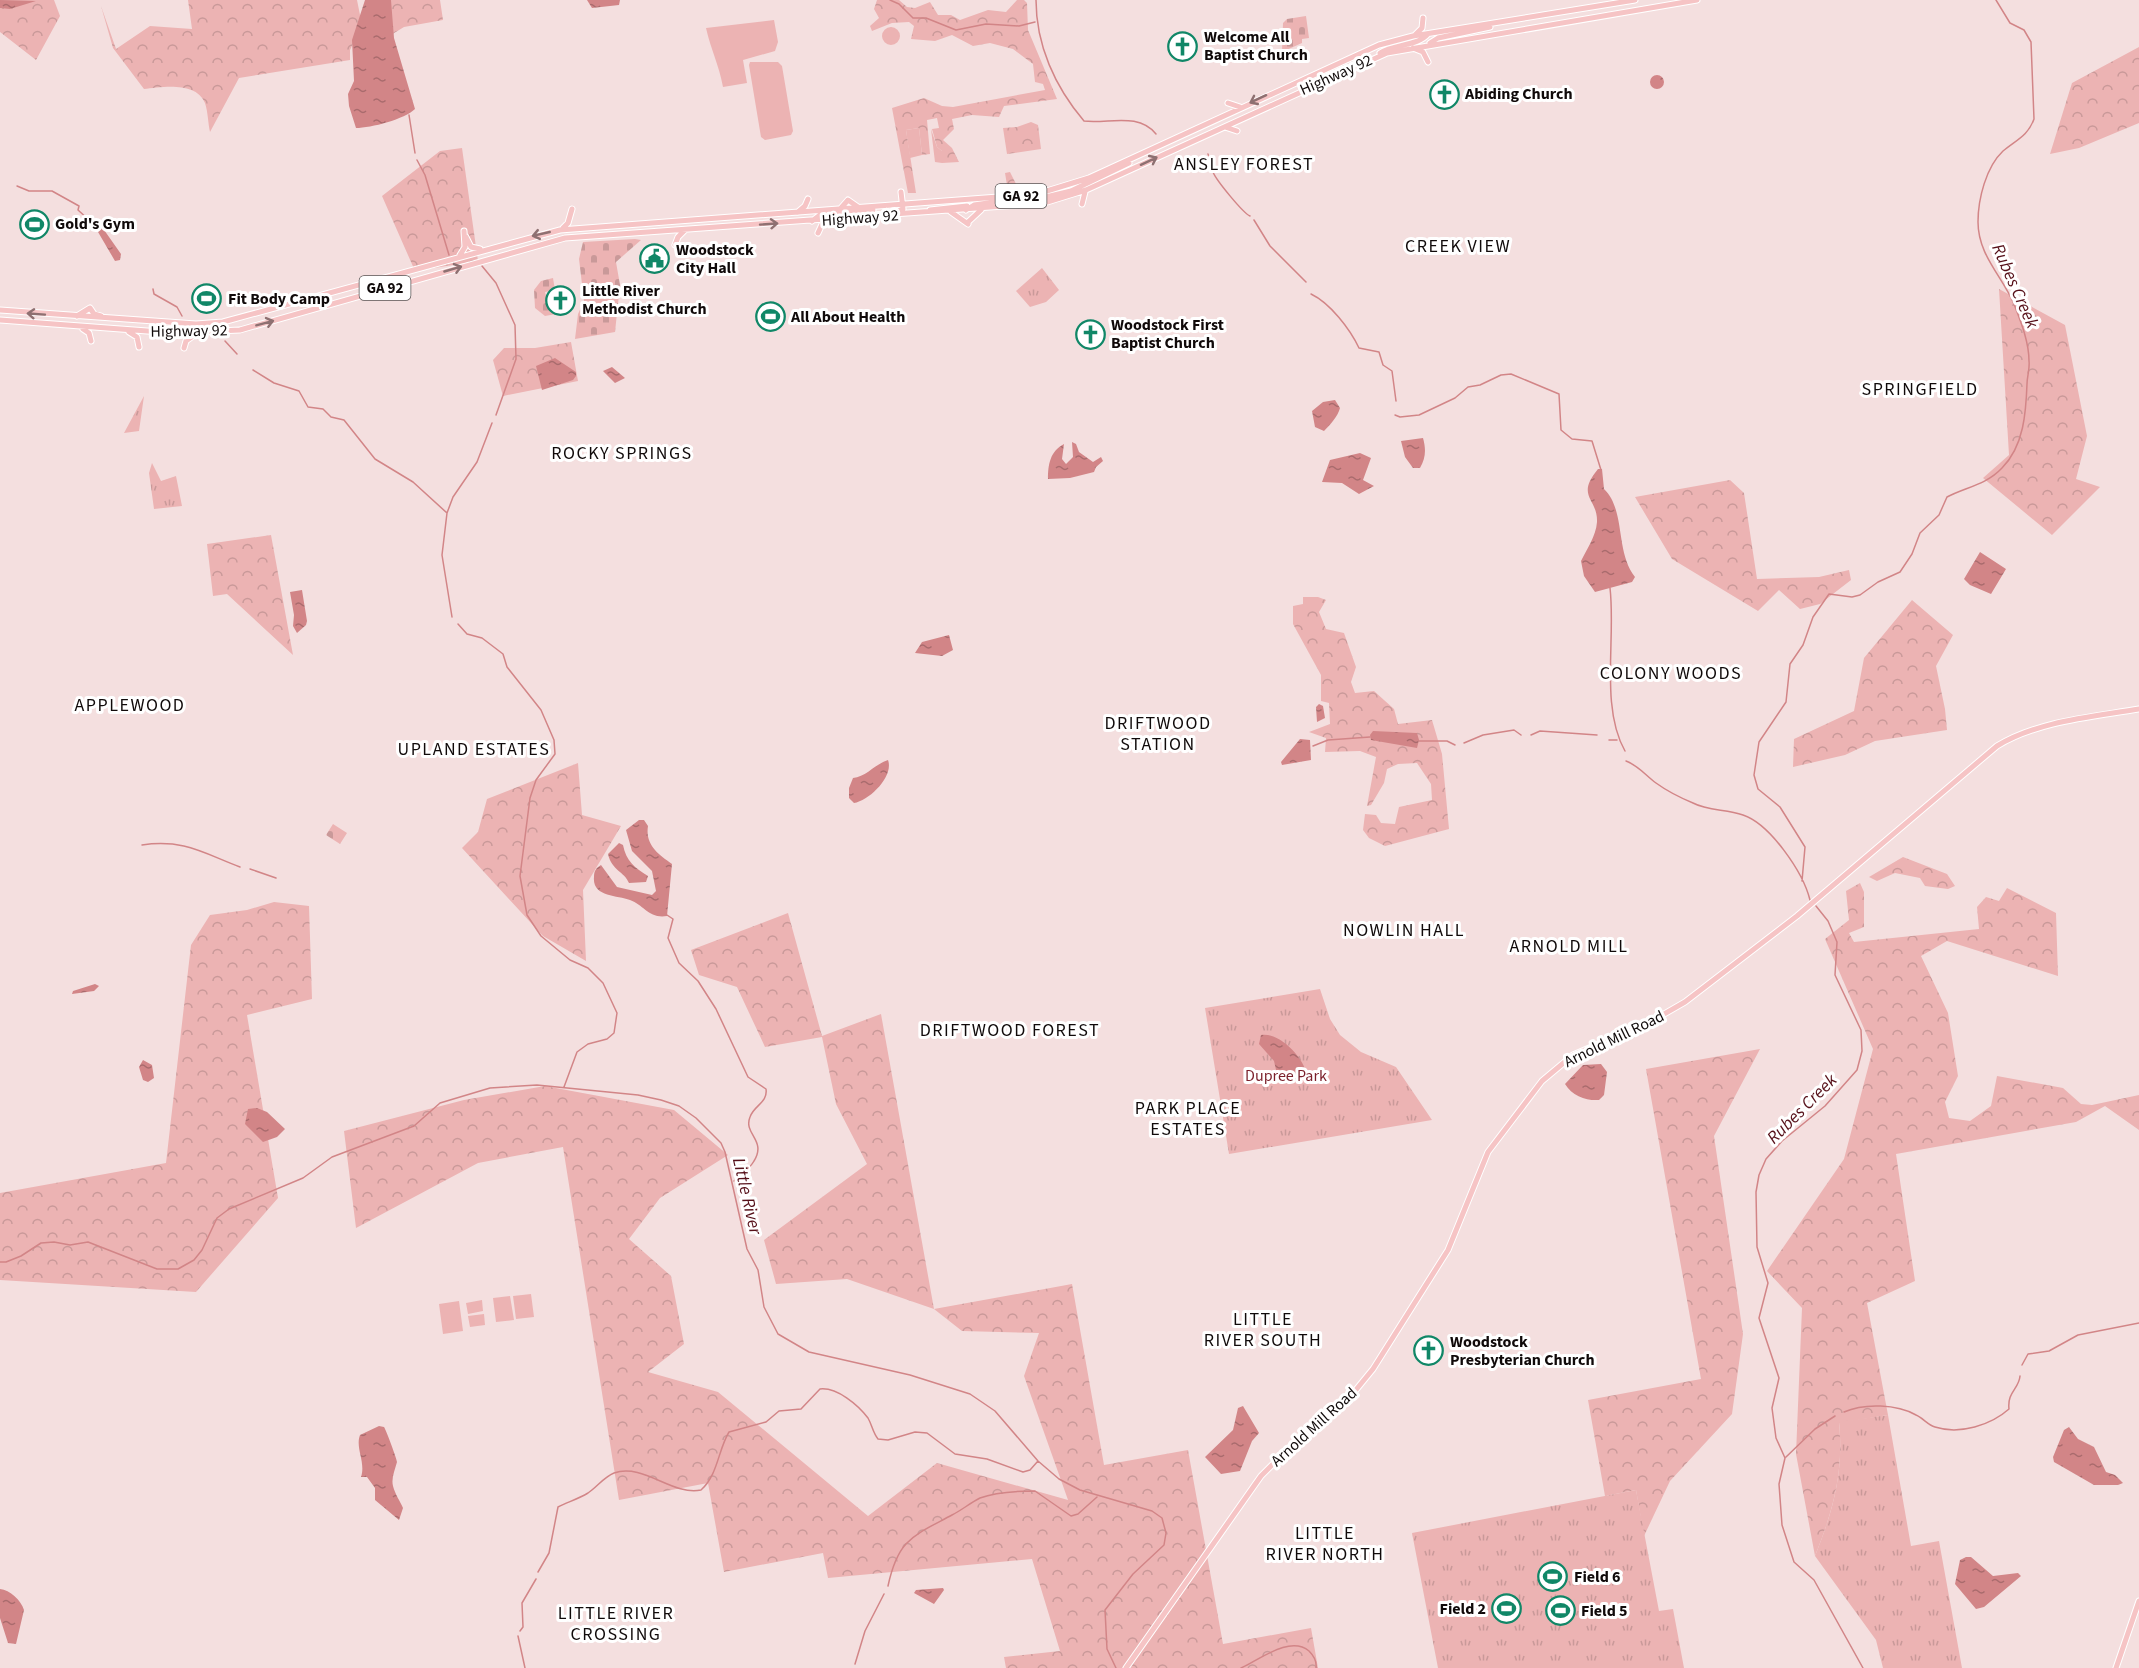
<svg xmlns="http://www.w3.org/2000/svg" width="2139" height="1668" font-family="'Source Sans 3',sans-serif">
<defs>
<pattern id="forest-crowns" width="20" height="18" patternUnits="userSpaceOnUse" patternTransform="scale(1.5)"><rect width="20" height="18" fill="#ecb3b3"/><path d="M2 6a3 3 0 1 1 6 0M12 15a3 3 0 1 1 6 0" fill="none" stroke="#c99999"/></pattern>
<pattern id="cemetery-stones" width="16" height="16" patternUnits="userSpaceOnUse" patternTransform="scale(1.5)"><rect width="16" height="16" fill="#ecb3b3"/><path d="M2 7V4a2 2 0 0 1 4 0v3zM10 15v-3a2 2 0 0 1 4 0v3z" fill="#c99999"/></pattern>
<pattern id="park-tufts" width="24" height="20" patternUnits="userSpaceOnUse" patternTransform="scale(1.5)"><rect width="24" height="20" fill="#ecb3b3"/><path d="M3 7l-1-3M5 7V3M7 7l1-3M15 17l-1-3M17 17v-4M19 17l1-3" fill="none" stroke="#c99999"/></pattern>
<pattern id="water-ripples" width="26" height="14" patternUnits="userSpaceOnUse" patternTransform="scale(1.5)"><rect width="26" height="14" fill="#d28587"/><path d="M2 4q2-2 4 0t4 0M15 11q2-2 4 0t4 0" fill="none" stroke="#a96b6d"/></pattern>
</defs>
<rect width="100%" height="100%" fill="#f4dfdf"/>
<path fill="#ecb3b3" d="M774 20 778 42 775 51 743 60 747 83 723 87C719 65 711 50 706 28Z
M882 36a9 9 0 1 1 18 0a9 9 0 1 1-18 0Z
M750 62H778L782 66 793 131 791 135 765 140 761 137 749 65Z
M919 128 922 155 910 158 906 130Z
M931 129 937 147 942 151V163L935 162Z
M531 1294 534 1317 516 1319 513 1296Z
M510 1296 514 1320 496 1322 493 1298Z
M482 1300 483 1311 468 1314 466 1303Z
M459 1301 463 1331 443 1334 439 1304Z
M484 1314 485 1325 470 1327 468 1316Z"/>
<path fill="url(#forest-crowns)" d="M0 0H54L60 16 36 60 0 32Z
M188 0H357L362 25 350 50V60L239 78 210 132C208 123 208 112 205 103 196 81 162 87 144 89L113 48 101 6 116 49 150 26 192 29Z
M385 0H440L443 20 404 27 386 38Z
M877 0H899L907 7 915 8 930 2 938 15H951L960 20 988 10 1006 12 1017 0H1024L1027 3 1028 30 1057 99 1004 106 999 117 972 115 952 119 954 129 943 140 952 148 959 162 942 163V151L937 147 932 129 939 128 937 118 927 120 930 154 922 155 919 128 906 130 916 193H908L892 108 924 98 942 106 953 107 1045 90 1043 84 1035 82 1033 64 1013 49 990 43 973 46 952 35 935 41 911 39 914 26 909 22 892 23 872 31 870 26 879 18 874 9Z
M2139 47V123L2079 148 2050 154 2072 83Z
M1031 122 1038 125 1041 149 1007 154 1003 128 1017 127Z
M462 148 478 261 415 271 382 196 440 151Z
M1010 172 1019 190 1008 191 1005 173Z
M1999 289 2065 325 2087 436 2076 479 2100 487 2052 535 1983 478 2009 455Z
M571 342 578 381 503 396 493 360 504 348H535Z
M1730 480 1744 493 1757 579 1819 577 1849 570 1851 580 1820 604 1800 609 1779 590 1758 611 1672 559 1635 497Z
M271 535 293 655 227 594 213 596 207 544Z
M1303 597H1318L1326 600 1319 612 1326 629 1344 633 1356 667 1351 682 1355 693 1374 691 1394 709 1398 724 1432 720 1442 754 1449 829 1385 846 1369 838 1363 830 1365 814 1376 815 1381 823 1395 824 1399 807 1432 800 1431 784 1417 763 1398 764 1387 769 1384 783 1371 805 1367 806 1376 757 1360 751 1325 752 1326 738 1309 732 1330 724 1329 703 1321 701V675L1293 624V606L1303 604Z
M1912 600 1953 635 1936 666 1945 709 1947 730 1875 741 1845 755 1793 767 1794 739 1854 711 1864 658Z
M578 763 582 815 621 826 583 890 586 961 543 936 462 848 478 832 487 799Z
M1903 857 1947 874 1955 886 1948 889 1925 886 1920 878 1895 873 1877 881 1869 877Z
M1860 883 1864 892V927L1849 933 1854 942 1979 929 1977 907 1986 897 1999 901 2007 888 2056 913 2058 976 1947 941 1921 956 1948 1013 1958 1076 1945 1102 1949 1118 1970 1121 1991 1106 1997 1076 2063 1088 2081 1104 2092 1105 2139 1095V1130L2105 1106 2076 1122 1896 1154 1915 1281 1867 1303 1888 1415 1839 1423C1844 1472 1833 1511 1815 1556L1796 1454 1802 1308 1767 1271 1844 1159 1873 1049 1825 939 1849 920 1846 891Z
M274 902 309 906 312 999 247 1015 278 1198 196 1292 0 1280V1193L166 1163 191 945 210 915 247 910Z
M788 913 822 1036 881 1014 934 1309 1072 1284 1104 1465 1188 1450 1223 1644 1311 1628 1318 1668H1006L1004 1657 1060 1651 1032 1559 828 1578 823 1553 724 1572 708 1483 619 1500 563 1147 478 1163 356 1228 344 1131 464 1100 545 1086 674 1110 728 1155 660 1198 629 1239 671 1276 684 1344 648 1372 718 1392 868 1516 937 1463 1068 1500 1024 1376 1039 1333 962 1331 934 1309 847 1279 776 1284 764 1240 867 1164 836 1104 822 1037 765 1047 737 987 699 975 691 950Z
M1760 1049 1714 1136 1743 1334 1732 1414 1670 1481 1644 1536 1636 1490 1605 1496 1588 1400 1701 1379 1646 1069Z"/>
<path fill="url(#cemetery-stones)" d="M1306 16 1309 38 1302 39V43L1282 52 1283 23 1287 19Z
M635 239 641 240 616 262 620 285 615 332 575 339 578 314 584 301 579 259 583 242Z
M553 278 555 290 545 292 547 300 554 299 556 314 545 316 535 308 534 290 541 281Z
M333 824 347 833 340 844 326 835Z"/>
<path fill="url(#park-tufts)" d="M1042 268 1059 290 1046 302 1030 307 1016 291Z
M144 396 139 431 124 433Z
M152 463 161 481 176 476 182 506 154 509 149 473Z
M1320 989 1330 1019 1340 1035 1361 1052 1396 1067 1432 1120 1229 1154 1205 1008Z
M1888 1415 1911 1546 1939 1541 1962 1668H1883L1876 1640 1815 1556C1833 1511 1844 1472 1839 1422Z
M1636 1490 1659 1611 1673 1609 1684 1668H1438L1412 1533Z"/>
<path fill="url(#water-ripples)" d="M0 0 36 1 10 9 0 8Z
M365 0H391L394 38 415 109C405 119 371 128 356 128L349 106 348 94 354 81 352 40Z
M587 0H620L619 5 592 8Z
M1650 82a7 7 0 1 1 14 0a7 7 0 1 1-14 0Z
M102 227 121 254 120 260 115 261 98 232Z
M555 358 576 372V376L573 380 542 390 536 366Z
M612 367 625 378 615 383 603 371Z
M1335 400 1340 408C1338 416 1330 425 1324 431L1315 427 1312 411 1323 402Z
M1423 438C1426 449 1426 458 1420 468H1413L1405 457 1401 441Z
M1072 442 1076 444 1079 452 1093 462 1101 457 1103 461 1096 467 1094 472 1070 478 1048 479C1048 465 1050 451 1064 444L1062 459 1066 464 1073 457Z
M1360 453 1371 458 1363 480 1374 486 1359 494 1342 483 1322 482 1330 460Z
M1598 469H1602L1604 489C1626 510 1615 552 1635 577L1632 582 1595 592 1584 576 1581 561C1587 549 1596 536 1597 522 1598 498 1575 497 1598 469Z
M1980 552 2006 569 1991 594 1970 585 1964 579Z
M302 590 307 621 306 625 297 633 293 626 294 615 290 592Z
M949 635 953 650 942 656 915 653 922 642Z
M1319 704 1323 706 1325 718 1317 722 1316 707Z
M1373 731 1417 733 1419 740 1417 748 1371 740 1370 735Z
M1300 739 1310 740 1311 760 1282 765 1281 762Z
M888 760C894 776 870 800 854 803L849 798V788L853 778C866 777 875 764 888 760Z
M639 820H644L648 826C645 845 658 854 672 864L667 916C649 919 644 905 630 900 617 895 592 897 594 877 594 871 596 868 601 865L617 887 652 895 656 891 652 871 632 851 626 830Z
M619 843 623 845C626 861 635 868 648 876L646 882 629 883C624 871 612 871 608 854Z
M95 984 99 986 94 991 72 994 73 991Z
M1261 1035C1281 1032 1306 1060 1308 1079L1279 1083 1274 1061 1259 1044Z
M143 1060 152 1065 154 1078 148 1082 143 1080 139 1067Z
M1601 1064 1607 1072 1604 1095 1599 1100C1587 1101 1572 1096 1565 1084L1583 1065Z
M257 1108 267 1112 285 1129 277 1137 263 1142 245 1124 248 1109Z
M1243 1406 1259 1433 1252 1441 1240 1471 1221 1474 1205 1457 1233 1430 1238 1408Z
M379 1426 384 1427C386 1430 397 1459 397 1462 395 1470 391 1478 393 1486 395 1494 400 1501 403 1508L399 1520 375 1500V1488L367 1477H361C366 1462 355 1448 360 1435Z
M2069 1427 2078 1439 2094 1447 2106 1472 2115 1475 2123 1483 2118 1485H2094L2054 1462 2053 1457 2064 1430Z
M1966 1557H1971L1993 1576 2018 1573 2021 1576 1984 1607 1976 1609 1955 1584 1960 1560Z
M943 1588 944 1590 934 1604 914 1593 916 1590Z
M0 1589C10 1590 21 1600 24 1610L16 1644 8 1643 0 1618Z"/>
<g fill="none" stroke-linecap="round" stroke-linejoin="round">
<path stroke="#d28587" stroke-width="1.5" d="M890 0 899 4 913 18H926L956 30 986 24 1019 26 1035 22
M1036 0C1036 45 1055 87 1084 121 1109 124 1138 112 1156 134
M409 115 415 153
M1208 154C1212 162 1210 166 1213 172 1216 180 1243 213 1250 216
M417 160 425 175 449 255
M17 186 29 191H52L79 206 78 210 100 230
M1254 220 1270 246 1306 282
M482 266 496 283 515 325 516 359 496 415
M153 289 154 294 177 307 182 316
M1311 294C1330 303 1350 329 1359 348L1379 352 1383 365 1392 371 1396 401
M225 341 237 354
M253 370 274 383 299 391 308 407 323 409 331 417 344 420 375 459 413 482 447 513
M1395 415 1400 417 1419 415 1455 398 1468 387 1480 385 1501 375 1511 374 1559 394 1561 430 1572 439 1592 441 1601 470
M1610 588C1616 638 1600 707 1625 751
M452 617 442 555 447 513 453 497 477 462 492 423
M458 624 467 634 482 638 503 654 507 667 541 710 554 740 555 754 536 780 530 798 520 876 527 915 541 936 570 960 588 968 603 983 617 1013 614 1033 607 1039 588 1044 577 1052 564 1087
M1531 735 1540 731 1597 735
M1609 740H1617
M1419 741H1447L1455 745
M1464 743 1483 735 1514 730 1521 735
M1313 746 1328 740 1370 737
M1626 761C1639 766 1645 775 1656 783 1667 791 1681 798 1693 803 1708 811 1726 809 1743 815 1770 824 1803 872 1810 900
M142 845C184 839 203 853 240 867
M250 869 276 878
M1802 881 1805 847 1780 807 1758 789 1754 775 1759 742 1786 702 1790 664 1803 645 1813 617 1829 594 1852 597 1860 595 1878 582 1900 572 1912 554 1920 533 1939 515 1947 497C1966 487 1986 485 2002 468 2024 446 2026 412 2027 384 2027 376 2030 369 2029 361 2029 342 2021 322 2014 304 2002 276 1978 255 1978 222 1978 199 1986 167 2003 151 2016 140 2028 136 2034 119L2031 42 2024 30 2010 23 1996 0
M1816 906 1828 921 1837 942 1835 975 1861 1030 1862 1051 1857 1070 1825 1106 1782 1141 1766 1159 1759 1175 1756 1192 1757 1247 1768 1283 1759 1318 1779 1378 1772 1408 1776 1438 1785 1458 1779 1484 1782 1525 1794 1562 1814 1580 1863 1668
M667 915 673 919 668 938 679 963 698 981 716 1009 748 1077 766 1089C768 1103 754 1105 750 1117 743 1134 767 1140 754 1161 749 1170 741 1174 734 1181
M0 1262H6L21 1256 41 1243 54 1242 70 1245 88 1242 157 1269H178L194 1260 202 1250 217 1218 229 1209 303 1178 332 1157 414 1126 440 1103 490 1088 537 1085 638 1095 661 1100 679 1106 696 1118 721 1143 725 1152 747 1249 758 1270 764 1307 778 1334 809 1352 910 1375 970 1394 995 1411 1038 1461 1059 1479 1080 1490 1152 1511 1162 1518 1166 1533 1164 1545 1133 1574 1105 1610 1107 1649 1116 1668
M2022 1365 2028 1354 2049 1351 2078 1335 2139 1323
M1844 1412C1864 1403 1897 1404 1916 1415 1923 1418 1928 1425 1935 1427 1960 1435 1991 1425 2009 1409 2007 1392 2019 1389 2020 1376
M1786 1457 1815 1429 1835 1416
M538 1572 549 1553 558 1507C568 1502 578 1499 588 1493 597 1487 604 1477 614 1473 644 1463 672 1496 701 1490 718 1475 718 1450 729 1432L766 1422 779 1411 801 1409 820 1389C837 1387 858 1405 868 1418 872 1425 873 1433 878 1439L888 1440 915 1432 927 1433 955 1454 987 1459 1023 1472 1030 1470 1038 1461
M888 1586C898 1539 913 1536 952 1515 962 1510 970 1503 980 1498 996 1492 1018 1491 1035 1491L1071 1516 1078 1514 1097 1497
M520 1631 523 1627 522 1603 536 1579
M518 1636 525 1668
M855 1664 865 1631 884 1594
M1241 1668C1259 1660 1290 1635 1309 1651 1314 1656 1317 1661 1316 1668"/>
<defs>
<path id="major" d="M1415 35 1422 28 1423 18
M1430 43 1438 38 1490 27
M1413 48 1423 52 1428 62
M1380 53C1394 44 1418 46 1428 34
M1228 103 1240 107
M1225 127 1237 131
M1017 204 1071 191 1129 163
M1082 204 1085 192
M841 208 848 200 858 207
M930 210 967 206
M966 210 974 205 1009 200
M798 212 805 206 808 199
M951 212 968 224
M892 213 903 209 901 192
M812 221 820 215 873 210
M967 223 981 210
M563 228 568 223 572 209
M818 233 824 220
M466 237 471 247 480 249
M675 245 678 237 684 231
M460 255 465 247 464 231
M0 310 196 324 223 322 560 230 1037 194 1089 178 1379 45 1413 36 1635 0
M77 316 90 308 94 314 101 316
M0 320 174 333 240 330 565 238 1044 203 1086 190 1387 53 1697 0
M83 329 89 333 91 341
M129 332 137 337 139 347
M184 348 186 341 196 334
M1126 1668 1261 1476 1298 1439 1346 1402 1373 1369 1448 1250 1488 1152 1542 1081 1573 1055 1652 1021 1685 1002 1797 916 1997 746C2038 721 2092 717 2139 709
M2116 1668 2139 1601"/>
</defs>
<use href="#major" stroke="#fff" stroke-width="7"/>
<use href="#major" stroke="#f6c4c5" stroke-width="5"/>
</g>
<defs><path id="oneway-shaft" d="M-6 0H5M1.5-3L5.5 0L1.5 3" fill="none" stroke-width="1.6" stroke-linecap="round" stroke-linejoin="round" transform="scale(1.5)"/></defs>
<g stroke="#8e7071">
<use href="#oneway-shaft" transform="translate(1258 99) rotate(155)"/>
<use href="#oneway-shaft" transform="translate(1149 161) rotate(-25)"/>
<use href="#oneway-shaft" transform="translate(769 224) rotate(-4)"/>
<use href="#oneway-shaft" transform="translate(541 234) rotate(167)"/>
<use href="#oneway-shaft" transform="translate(453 269) rotate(-16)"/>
<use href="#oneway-shaft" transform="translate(36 314) rotate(-176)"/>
<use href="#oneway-shaft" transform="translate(265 323) rotate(-15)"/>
</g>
<defs>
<symbol id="church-ring" viewBox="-11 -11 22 22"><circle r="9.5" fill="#fff" stroke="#108767" stroke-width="1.5"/><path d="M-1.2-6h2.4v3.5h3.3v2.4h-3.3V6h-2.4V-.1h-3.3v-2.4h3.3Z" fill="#108767"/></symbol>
<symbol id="stadium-ring" viewBox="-11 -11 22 22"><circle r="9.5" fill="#fff" stroke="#108767" stroke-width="1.5"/><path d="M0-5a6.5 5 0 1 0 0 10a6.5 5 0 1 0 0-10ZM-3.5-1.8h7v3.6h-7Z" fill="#108767"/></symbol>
<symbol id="civic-ring" viewBox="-11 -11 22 22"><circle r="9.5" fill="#fff" stroke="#108767" stroke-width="1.5"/><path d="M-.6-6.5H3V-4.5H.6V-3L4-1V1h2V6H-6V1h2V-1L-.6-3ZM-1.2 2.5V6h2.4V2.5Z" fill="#108767"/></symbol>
</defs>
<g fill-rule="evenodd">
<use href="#church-ring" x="1166" y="30" width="33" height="33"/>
<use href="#church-ring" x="1428" y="78" width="33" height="33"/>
<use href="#stadium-ring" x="18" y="208" width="33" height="33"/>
<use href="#civic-ring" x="638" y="242" width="33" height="33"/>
<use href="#stadium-ring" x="190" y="282" width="33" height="33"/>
<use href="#church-ring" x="544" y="284" width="33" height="33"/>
<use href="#stadium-ring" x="754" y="300" width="33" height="33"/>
<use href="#church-ring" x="1074" y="318" width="33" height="33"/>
<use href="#church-ring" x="1412" y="1334" width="33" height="33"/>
<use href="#stadium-ring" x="1536" y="1560" width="33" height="33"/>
<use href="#stadium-ring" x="1490" y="1592" width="33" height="33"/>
<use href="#stadium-ring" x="1544" y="1594" width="33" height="33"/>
</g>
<g text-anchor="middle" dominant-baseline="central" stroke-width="6" stroke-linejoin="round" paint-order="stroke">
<g fill="#fff" stroke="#585454" stroke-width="1.5">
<rect x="995.5" y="184" width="51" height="24" rx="4.5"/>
<rect x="359.5" y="276" width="51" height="24" rx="4.5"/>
</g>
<g font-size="15" font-weight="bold" fill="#100a0a">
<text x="1021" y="196">GA 92</text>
<text x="385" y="288">GA 92</text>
</g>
<g font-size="16" font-weight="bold" fill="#100a0a" stroke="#fff" text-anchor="start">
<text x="1204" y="37">Welcome All<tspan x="1204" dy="18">Baptist Church</tspan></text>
<text x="1465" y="94">Abiding Church</text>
<text x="55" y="224">Gold's Gym</text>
<text x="676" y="250">Woodstock<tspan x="676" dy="18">City Hall</tspan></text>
<text x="582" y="291">Little River<tspan x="582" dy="18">Methodist Church</tspan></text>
<text x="228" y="299">Fit Body Camp</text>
<text x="791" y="317">All About Health</text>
<text x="1111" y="325">Woodstock First<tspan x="1111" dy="18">Baptist Church</tspan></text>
<text x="1450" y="1342">Woodstock<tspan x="1450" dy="18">Presbyterian Church</tspan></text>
<text x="1574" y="1577">Field 6</text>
<text x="1486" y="1609" text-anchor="end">Field 2</text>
<text x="1581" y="1611">Field 5</text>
</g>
<g font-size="16" fill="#100a0a" stroke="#fff">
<text transform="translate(1336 75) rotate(-24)">Highway 92</text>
<text transform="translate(860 218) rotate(-4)">Highway 92</text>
<text transform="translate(189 331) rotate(-1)">Highway 92</text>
<text transform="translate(1614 1039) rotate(-26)">Arnold Mill Road</text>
<text transform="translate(1314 1427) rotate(-42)">Arnold Mill Road</text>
</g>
<g font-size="16" fill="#7a1f2a" stroke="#fff">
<text x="1286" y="1076">Dupree Park</text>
</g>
<g font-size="18" letter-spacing="1.5" fill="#100a0a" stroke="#fff">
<text x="1244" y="164">ANSLEY FOREST</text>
<text x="1458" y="246">CREEK VIEW</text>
<text x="1920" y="389">SPRINGFIELD</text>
<text x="622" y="453">ROCKY SPRINGS</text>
<text x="1671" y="673">COLONY WOODS</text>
<text x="130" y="705">APPLEWOOD</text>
<text x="1158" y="723">DRIFTWOOD<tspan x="1158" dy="21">STATION</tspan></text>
<text x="474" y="749">UPLAND ESTATES</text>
<text x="1404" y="930">NOWLIN HALL</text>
<text x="1569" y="946">ARNOLD MILL</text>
<text x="1010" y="1030">DRIFTWOOD FOREST</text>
<text x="1188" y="1108">PARK PLACE<tspan x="1188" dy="21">ESTATES</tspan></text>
<text x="1263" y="1319">LITTLE<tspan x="1263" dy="21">RIVER SOUTH</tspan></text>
<text x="1325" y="1533">LITTLE<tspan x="1325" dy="21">RIVER NORTH</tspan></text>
<text x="616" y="1613">LITTLE RIVER<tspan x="616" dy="21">CROSSING</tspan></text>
</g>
<g font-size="18" font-style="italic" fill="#561019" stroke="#fff">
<text transform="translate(2015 286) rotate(66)">Rubes Creek</text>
<text transform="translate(1802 1109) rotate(-45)">Rubes Creek</text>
<text transform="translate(747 1196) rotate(77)">Little River</text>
</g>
</g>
</svg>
